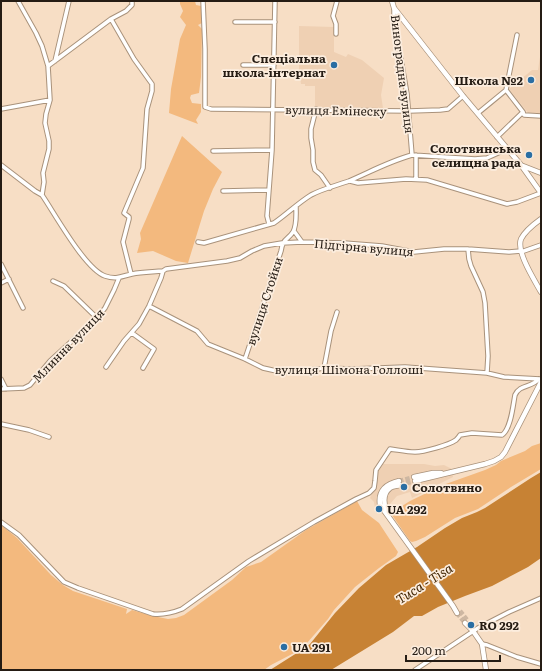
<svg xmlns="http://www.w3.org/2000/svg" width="542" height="671" font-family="Literata,serif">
<rect width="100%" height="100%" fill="#f7dec5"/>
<path fill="#efd0b3" d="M299 26 334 27V52L346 57 348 54 362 60 384 78 381 95 383 108H315V86H305V84H301L299 70Z
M541 50V114H529L509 89 532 70H538Z
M383 464H424L435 466 444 465 452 469 453 477 425 491V492L412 498 410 492 397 496 390 504 389 513 385 516 375 508 374 502 370 498 377 483 378 472Z"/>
<path fill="#f3b97e" d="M180 1H195L196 5 201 6 202 23 198 25 202 29 201 77 199 93 191 95 190 98 192 103 201 104V112L196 120 198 124 169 113 171 89 180 39 186 25 180 17 183 11 180 4Z
M182 136 222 172 213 189 204 211 188 263 176 261 153 251 137 253 141 239 140 233Z
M541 443V469L511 487 478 509 455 518 425 537 416 541 412 542 410 541 394 518 391 514 394 511 410 501 443 485 485 470 496 465 501 461 525 451 532 446Z
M357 501 362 510 379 523 398 552 396 556 379 568 355 587 334 610 328 619 307 643 296 652 271 665 264 670H1V525L17 538 51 575 63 585 73 591 127 609 126 614 132 610 153 616 168 619 176 618 184 615 232 580 246 567 261 562 306 530Z"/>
<path fill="#c78234" d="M541 472V558L528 567 492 586 465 596 438 607 422 616H414L393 632 331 670H270L300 651 310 644 335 613 359 588 386 565 417 547 445 528 462 518 477 512 485 508 531 478Z"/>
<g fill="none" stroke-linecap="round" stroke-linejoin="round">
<path stroke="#cdb7a2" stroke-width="4.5" stroke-dasharray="4.5 2" stroke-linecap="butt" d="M399 481 414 477
M400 485 415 481
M460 611 468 621
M457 613 465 623"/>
<defs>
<path id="street" d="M18 1 36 33 42 46 48 66 50 100 46 114 45 123 49 141V149L43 173 44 182 42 195
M203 1 205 49V107L211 109 409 111 440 110 448 109 463 96
M111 19 134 59 152 84V91L147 109 143 168 124 213 129 217V219L123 242 131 274
M235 22H275
M336 34V24L333 16 337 1
M55 61 69 1
M243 65H274
M48 66 111 19 126 11 132 5V1
M506 90 517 35
M1 109 50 100
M316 109 311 129V138L313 150V162L315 170 321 175 330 188
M523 112 524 115 541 116
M478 113 506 90 523 112 497 137
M213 151 272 150
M412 155 475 159 487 158 507 149
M1 165 35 191 42 195C55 214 85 269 105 276 117 280 122 276 132 274 142 272 153 272 163 271L166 269 227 261 240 258 252 251 264 246 282 243 302 242 344 243 382 246 414 252 444 249H468L509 252 521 251
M416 179V155
M350 181 358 183 406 179 427 180 507 204 517 202 541 193
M223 191 269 190
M269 224 267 216 272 150 275 1
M294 231 302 242
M198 242 204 243 274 223C287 214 298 203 311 195 322 189 338 185 349 181 370 172 390 161 412 155L407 94 394 19V8
M468 249 469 259 471 266 483 292 485 303 488 356 487 373
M521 252 541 245
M1 264 23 308
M53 281 64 286 97 318
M1 283 9 279
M149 306 197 331 208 344 245 359 263 368 281 372 303 371 324 368 352 369 405 367 487 373 504 377 540 379
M132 333 154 349 143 368
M245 359 281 251C283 238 287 241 293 232 297 225 296 215 296 207
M106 367 124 341 139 324 149 306 161 278 163 271
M324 368 331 331 337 312
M1 379 6 389
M1 389 24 388 30 385 50 361 97 318 105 308 114 290 119 278
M1 424 29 430 49 437
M1 522 19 535 64 582 78 588 153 614C164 615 172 613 182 609L249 561 314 522 356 499 369 493 374 488 375 481 376 470 390 449C398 450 407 452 415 452 424 452 449 445 456 440 457 439 459 437 460 435L472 433 502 435C511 429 513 405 515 395 520 384 531 388 539 379
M482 644 487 645 517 657 541 664
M415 670 478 628 509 612 541 598"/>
<path id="secondary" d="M392 1 394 8 463 96 521 165 541 193
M523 166 541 173
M541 219C534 224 525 231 521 239 516 252 535 281 541 292
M414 477 433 473H441
M399 481C386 484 378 491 380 505L453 606 457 613
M415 481 485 464 494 461 501 457 505 452 541 382
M387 513C384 505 382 494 390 488 393 486 397 486 400 485
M465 623 473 631 482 644 486 670"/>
</defs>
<use href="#street" stroke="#a9927b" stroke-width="5.5"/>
<use href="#secondary" stroke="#a9927b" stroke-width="6"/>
<use href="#street" stroke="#fff" stroke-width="3.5"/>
<use href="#secondary" stroke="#fff" stroke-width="4.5"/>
</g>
<g fill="#2a6ea3" stroke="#fcedde" stroke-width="1.5">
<circle cx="334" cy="65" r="4"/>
<circle cx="531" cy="80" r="4"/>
<circle cx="529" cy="155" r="4"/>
<circle cx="404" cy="487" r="4"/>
<circle cx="379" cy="509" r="4"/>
<circle cx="471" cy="625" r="4"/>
<circle cx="284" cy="647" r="4"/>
</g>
<g text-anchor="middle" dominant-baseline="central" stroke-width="3.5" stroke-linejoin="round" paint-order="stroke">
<g font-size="12" font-weight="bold" fill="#251c14" stroke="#fcedde" text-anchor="start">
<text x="326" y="58" text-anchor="end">Спеціальна<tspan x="326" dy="14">школа-інтернат</tspan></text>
<text x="523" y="80" text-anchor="end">Школа №2</text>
<text x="521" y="148" text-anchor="end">Солотвинська<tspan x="521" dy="14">селищна рада</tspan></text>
<text x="412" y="487">Солотвино</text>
<text x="387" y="509">UA 292</text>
<text x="479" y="625">RO 292</text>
<text x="292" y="647">UA 291</text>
</g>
<g font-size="12" fill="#251c14" stroke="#fcedde">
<text transform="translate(403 74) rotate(83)">Виноградна вулиця</text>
<text transform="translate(336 110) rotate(1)">вулиця Емінеску</text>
<text transform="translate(364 247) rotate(5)">Підгірна вулиця</text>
<text transform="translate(264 301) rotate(-72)">вулиця Стойки</text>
<text transform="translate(68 345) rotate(-46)">Млинна вулиця</text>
<text x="349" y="369">вулиця Шімона Голлоші</text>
</g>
<g font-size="13" font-style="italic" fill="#442806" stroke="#fcedde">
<text transform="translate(424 583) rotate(-32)">Тиса - Tisa</text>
</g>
</g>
<rect width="542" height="671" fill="none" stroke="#251c14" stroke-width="4"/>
<path d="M406 655v6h94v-6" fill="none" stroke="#251c14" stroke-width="2"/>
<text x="412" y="655" font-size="12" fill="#251c14" stroke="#fcedde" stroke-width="3" paint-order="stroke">200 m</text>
</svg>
